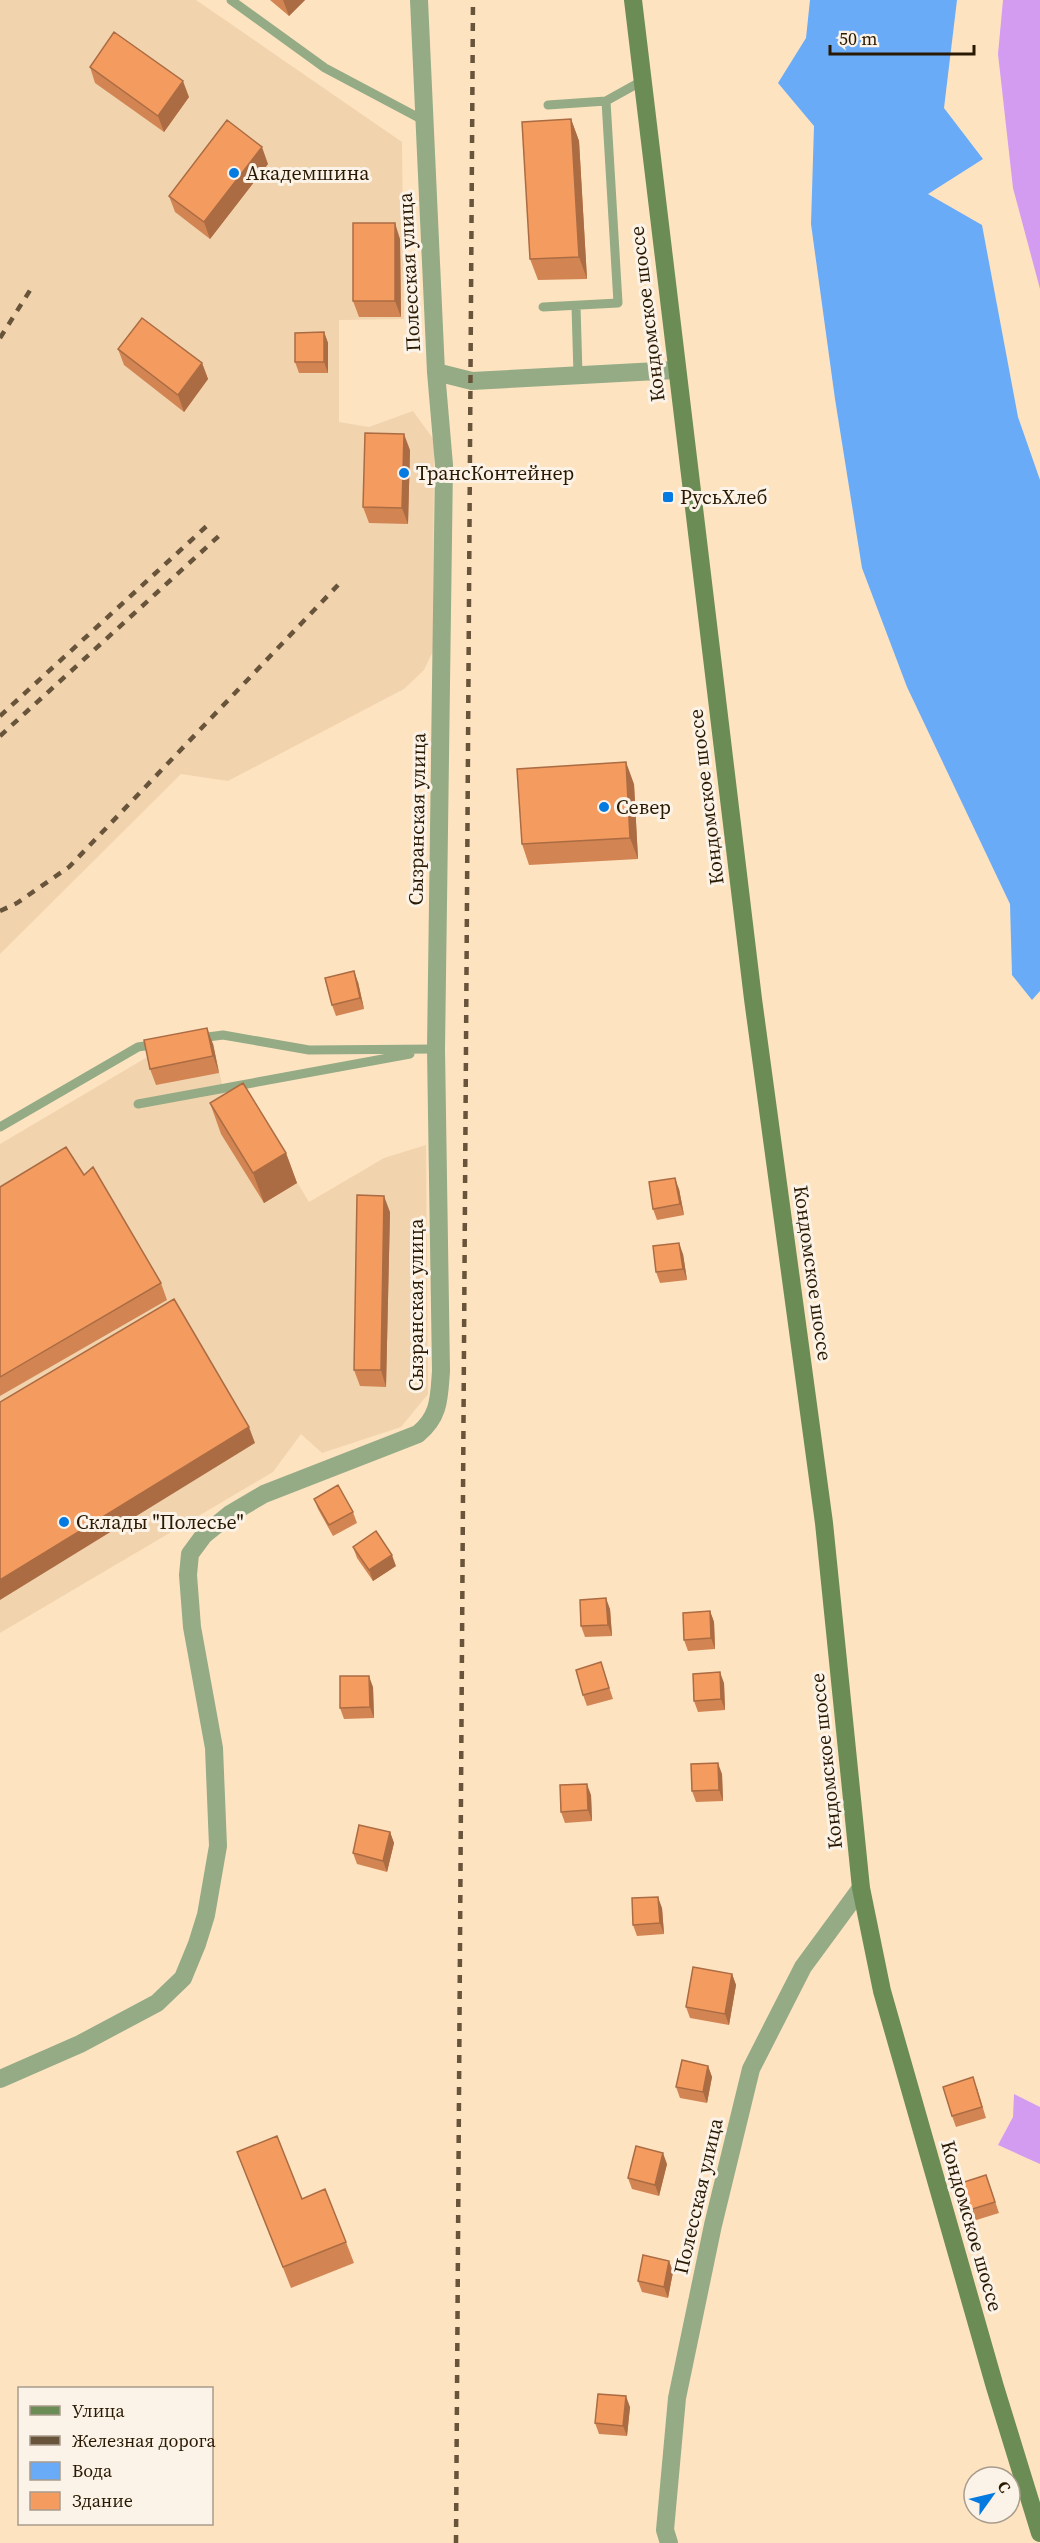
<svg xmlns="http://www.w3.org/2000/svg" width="1040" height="2543" font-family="'Source Serif 4',serif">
<rect width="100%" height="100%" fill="#fee3c1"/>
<path fill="#f1d3ae" d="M0 0H196L402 142 404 319 339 320V422L369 427 413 411 434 440 433 651 424 670 404 689 228 781 181 774 0 954Z
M213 1042 231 1126 255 1112 309 1202 384 1158 426 1145 428 1394 401 1427 322 1453 301 1434 273 1472 0 1633V1144L149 1056Z"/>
<path fill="#d39cf0" d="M1003 0H1040V289L1013 188 998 54Z
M1014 2094 1040 2107V2164L998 2145 1013 2117Z"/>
<path fill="#6aabf7" d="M810 0H957L944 108 983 159 928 194 982 225 1018 417 1040 480V991L1032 1000 1012 975 1010 904 907 687 862 568 835 399 811 224 814 126 778 83 806 38Z"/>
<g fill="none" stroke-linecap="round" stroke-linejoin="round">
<path stroke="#94ab85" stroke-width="9" d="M231 0 325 68 423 120
M548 105 606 101 642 81
M576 306 578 375
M543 307 618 303 606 101
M200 1038 223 1035 309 1050 436 1049
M138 1104 410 1054
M0 1127 138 1047 157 1044"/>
<path stroke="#94ab85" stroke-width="18" d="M419 0 436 372 472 381 676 370
M0 2079 80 2044 157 2003 183 1978 197 1944 206 1915 218 1846 214 1748 192 1627 188 1575 190 1554 204 1535 230 1514 264 1494 418 1434C440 1416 439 1397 441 1371L436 1049 444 465 436 372
M669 2543 665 2530 677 2398 713 2225 751 2069 803 1967 861 1888"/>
<path stroke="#6b8c55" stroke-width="18" d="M633 0 753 999 824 1523 861 1888 882 1991 995 2387 1040 2533"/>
<path stroke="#68543a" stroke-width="4.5" stroke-dasharray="8 8" stroke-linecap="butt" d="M0 338 34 284
M0 716 210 523
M0 736 221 534
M0 911 17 903 69 867 338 585
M456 2543 473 0"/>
</g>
<path fill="#d28553" d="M270 0H305L289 16Z
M90 67 189 97 164 132 95 83Z
M571 119 579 141 587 279 538 280 530 259Z
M268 164 210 239 175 212 169 196Z
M400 239 401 317H359L353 301Z
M324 332 328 343V373H299L295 362Z
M118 349 202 363 208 379 184 412 124 365Z
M410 450 408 524 369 523 363 507Z
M634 784 638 859 529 865 522 844Z
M358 982 364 1009 336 1016 332 1005Z
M213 1044 219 1073 156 1085 150 1069Z
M210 1103 286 1153 297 1183 264 1203 221 1134Z
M84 1175 161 1283 167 1300 0 1396V1187Z
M679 1189 684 1215 657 1220 653 1209Z
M390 1212 386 1387 360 1386 354 1370Z
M683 1254 687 1280 660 1283 656 1272Z
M314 1499 353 1512 357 1523 333 1536 318 1509Z
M353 1547 396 1566 373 1581 357 1558Z
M610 1609 612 1636 585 1637 581 1626Z
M710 1611 714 1622 715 1649 688 1651 684 1640Z
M601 1662 613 1699 587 1706 583 1695Z
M724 1683 725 1710 698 1712 694 1701Z
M373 1687 374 1718 344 1719 340 1708Z
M722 1774 723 1801 696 1802 692 1791Z
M591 1795 592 1821 565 1823 561 1812Z
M390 1832 394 1843 387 1872 357 1864 353 1853Z
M662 1908 664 1934 637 1936 633 1925Z
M732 1974 736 1985 729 2025 690 2018 686 2007Z
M708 2066 712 2077 707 2103 680 2098 676 2087Z
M977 2088 986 2118 956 2127 952 2116Z
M237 2152 302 2199 346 2242 354 2263 291 2288Z
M667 2164 659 2196 632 2189 628 2178Z
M990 2186 999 2213 970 2222 966 2211Z
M669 2261 673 2272 668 2298 642 2292 638 2281Z
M630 2407 627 2436 599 2434 595 2423Z"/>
<path fill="#ab6c43" d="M283 0H305L289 16Z
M183 81 189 97 164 132 158 116Z
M571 119 579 141 587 279 579 257Z
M262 147 268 164 210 239 204 222Z
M395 223 400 239 401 317 395 301Z
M324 332 328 343V373L324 362Z
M202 363 208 379 184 412 178 395Z
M404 434 410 450 408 524 402 508Z
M626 762 634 784 638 859 630 838Z
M354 971 358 982 364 1009 360 998Z
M207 1028 213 1044 219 1073 213 1056Z
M286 1153 297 1183 264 1203 253 1173Z
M675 1178 679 1189 684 1215 680 1204Z
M384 1196 390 1212 386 1387 381 1370Z
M679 1243 683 1254 687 1280 683 1269Z
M249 1427 255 1443 0 1600V1580Z
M392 1555 396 1566 373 1581 369 1570Z
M606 1598 610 1609 612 1636 608 1625Z
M710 1611 714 1622 715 1649 711 1638Z
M720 1672 724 1683 725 1710 721 1699Z
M369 1676 373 1687 374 1718 370 1707Z
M718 1763 722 1774 723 1801 719 1790Z
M587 1784 591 1795 592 1821 588 1810Z
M390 1832 394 1843 387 1872 383 1861Z
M658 1897 662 1908 664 1934 660 1923Z
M732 1974 736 1985 729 2025 725 2014Z
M708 2066 712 2077 707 2103 703 2092Z
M663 2153 667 2164 659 2196 655 2185Z
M669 2261 673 2272 668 2298 664 2287Z
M626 2396 630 2407 627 2436 623 2426Z"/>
<path fill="#f49b60" stroke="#ab6c43" stroke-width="1.5" d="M114 32 183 81 158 116 90 67Z
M571 119 579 257 530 259 522 122Z
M227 120 262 147 204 222 169 196Z
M353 223H395V301H353Z
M142 318 202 363 178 395 118 349Z
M324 332V362H295V333Z
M365 433 404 434 402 508 363 507Z
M626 762 630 838 522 844 517 769Z
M354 971 360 998 332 1005 325 978Z
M207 1028 213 1056 150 1069 144 1040Z
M243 1083 286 1153 253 1173 210 1103Z
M66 1147 84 1175 93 1167 161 1283 0 1377V1187Z
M675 1178 680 1204 653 1209 649 1182Z
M357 1195 384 1196 381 1370H354Z
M679 1243 683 1269 656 1272 653 1246Z
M174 1299 249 1427 0 1580V1402Z
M338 1485 353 1512 329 1525 314 1499Z
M376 1531 392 1555 369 1570 353 1547Z
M606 1598 608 1625 581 1626 580 1600Z
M710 1611 711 1638 684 1640 683 1613Z
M601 1662 609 1688 583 1695 576 1670Z
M720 1672 721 1699 694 1701 693 1674Z
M340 1676H369L370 1707 340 1708Z
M718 1763 719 1790 692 1791 691 1764Z
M587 1784 588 1810 561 1812 560 1785Z
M359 1825 390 1832 383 1861 353 1853Z
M658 1897 660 1923 633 1925 632 1898Z
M693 1967 732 1974 725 2014 686 2007Z
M682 2060 708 2066 703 2092 676 2087Z
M973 2077 982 2107 952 2116 943 2087Z
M277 2136 302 2199 325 2189 346 2242 283 2267 237 2152Z
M636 2146 663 2153 655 2185 628 2178Z
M986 2175 995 2202 966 2211 958 2184Z
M643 2255 669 2261 664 2287 638 2281Z
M598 2394 626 2396 623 2426 595 2423Z"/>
<g fill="#057ae1" stroke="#fcf3e8" stroke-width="2">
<circle cx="234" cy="173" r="6"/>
<circle cx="404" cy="473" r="6"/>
<rect x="662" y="491" width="12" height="12" rx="3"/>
<circle cx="604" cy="807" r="6"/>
<circle cx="64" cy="1522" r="6"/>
</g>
<g text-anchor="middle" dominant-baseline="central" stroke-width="6" stroke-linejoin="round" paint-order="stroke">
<g font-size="20" fill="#291902" stroke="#fcf3e8" text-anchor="start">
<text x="246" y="173">Академшина</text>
<text x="416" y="473">ТрансКонтейнер</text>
<text x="680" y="497">РусьХлеб</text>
<text x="616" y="807">Север</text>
<text x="76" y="1522">Склады "Полесье"</text>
</g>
<g font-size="20" fill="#291902" stroke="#fcf3e8">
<text transform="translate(409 272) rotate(-93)">Полесская улица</text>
<text transform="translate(647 314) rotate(-97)">Кондомское шоссе</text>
<text transform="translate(706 797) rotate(-97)">Кондомское шоссе</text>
<text transform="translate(417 819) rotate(-89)">Сызранская улица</text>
<text transform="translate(813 1273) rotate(82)">Кондомское шоссе</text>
<text transform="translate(416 1305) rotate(-90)">Сызранская улица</text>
<text transform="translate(826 1761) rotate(-96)">Кондомское шоссе</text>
<text transform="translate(698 2196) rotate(-77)">Полесская улица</text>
<text transform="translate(972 2226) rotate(74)">Кондомское шоссе</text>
</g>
</g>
<rect x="18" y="2387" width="195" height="138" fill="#fcf3e8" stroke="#a89c8c" stroke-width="1.5"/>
<rect x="30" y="2406" width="30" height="9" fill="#6b8c55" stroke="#a89c8c" stroke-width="1.5"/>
<text x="72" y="2417" font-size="18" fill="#291902">Улица</text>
<rect x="30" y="2436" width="30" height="9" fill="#68543a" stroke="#a89c8c" stroke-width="1.5"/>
<text x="72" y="2447" font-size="18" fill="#291902">Железная дорога</text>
<rect x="30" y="2462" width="30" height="18" fill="#6aabf7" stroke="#a89c8c" stroke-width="1.5"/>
<text x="72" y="2477" font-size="18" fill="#291902">Вода</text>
<rect x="30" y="2492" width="30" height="18" fill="#f49b60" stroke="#a89c8c" stroke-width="1.5"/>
<text x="72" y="2507" font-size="18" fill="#291902">Здание</text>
<g transform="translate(992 2495) rotate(56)"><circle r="28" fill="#fcf3e8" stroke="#a89c8c" stroke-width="1.5"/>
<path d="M0-4.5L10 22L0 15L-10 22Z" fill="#057ae1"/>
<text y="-9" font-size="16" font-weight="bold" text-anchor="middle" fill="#291902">С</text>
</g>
<path d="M830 45v9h144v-9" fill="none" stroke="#291902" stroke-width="3"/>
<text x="839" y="45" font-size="18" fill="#291902" stroke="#fcf3e8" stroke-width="4.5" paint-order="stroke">50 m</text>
</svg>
